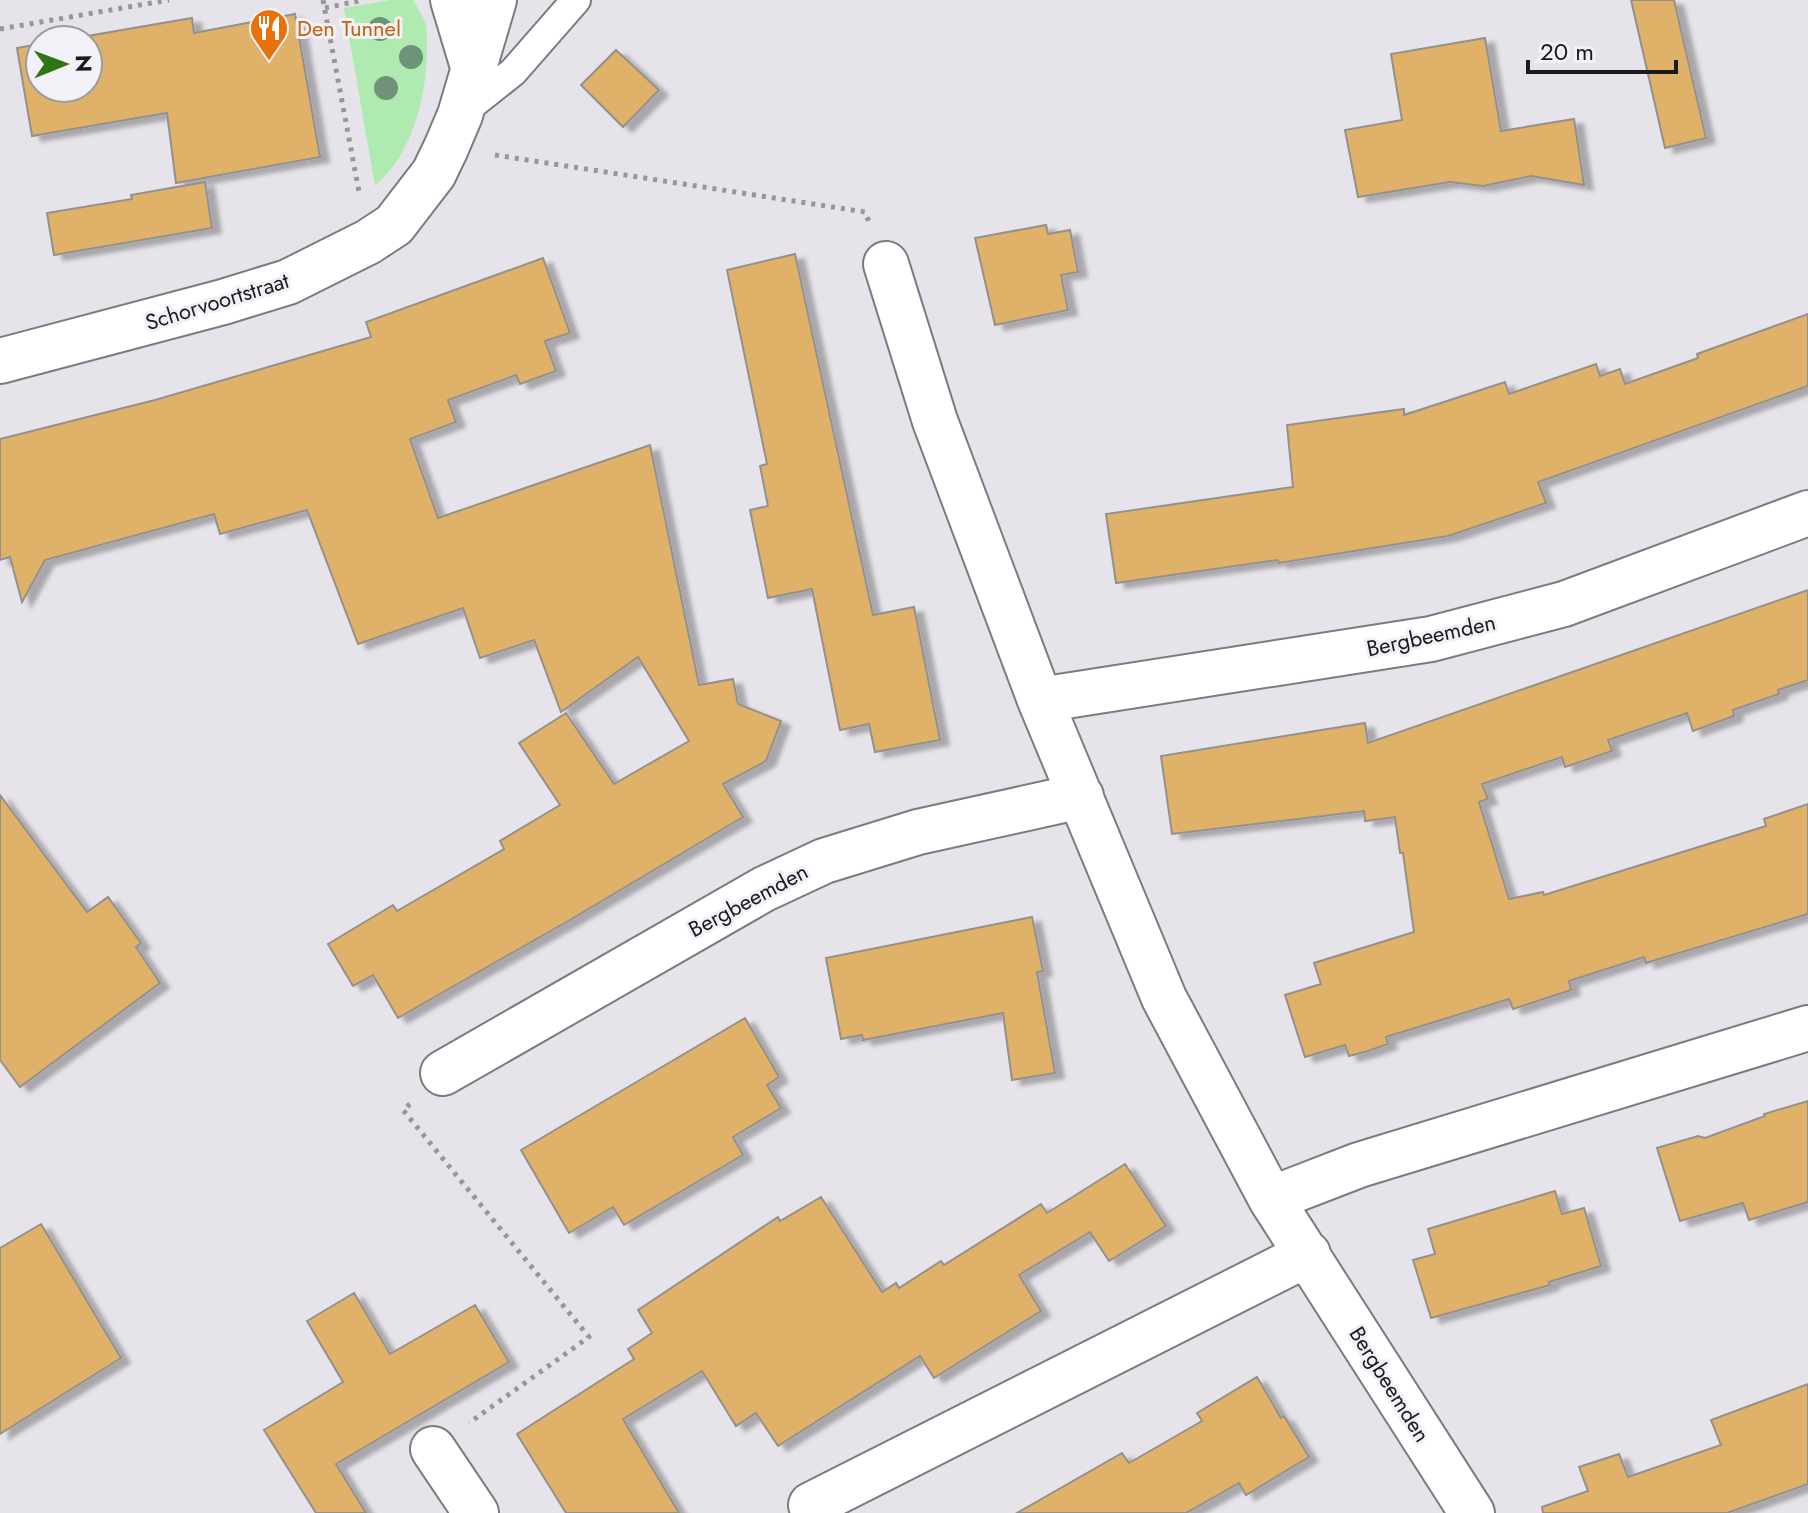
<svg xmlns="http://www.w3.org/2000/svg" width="1808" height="1513" font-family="Jost,sans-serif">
<defs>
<filter id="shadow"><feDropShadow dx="9" dy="5" stdDeviation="2" flood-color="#0004"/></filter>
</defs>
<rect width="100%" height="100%" fill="#e6e4ea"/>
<path fill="#afeab0" d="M390 0H413C417 7 422 15 425 22 428 30 426 40 427 47 427 96 413 153 375 186L344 8Z"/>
<path fill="#e0b168" stroke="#94918c" stroke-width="2" filter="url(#shadow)" d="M1631 0H1674L1706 138 1665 148Z
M295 14 320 157 176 183 167 113 32 136 17 48 40 44V88H88V40H64L192 18 194 33Z
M1485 38 1501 131 1574 119 1584 185 1531 176 1483 186 1450 182 1358 197 1345 130 1402 120 1391 54Z
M616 50 659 90 623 127 581 85Z
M205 182 212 228 54 255 47 213 132 199 131 195Z
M1046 225 1048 234 1070 230 1078 272 1061 275 1068 310 995 325 975 238Z
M795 254 873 615 914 607 940 740 875 752 869 724 840 730 812 589 768 598 750 510 768 506 760 466 767 464 727 270Z
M543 258 570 333 545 341 556 371 520 384 516 375 448 400 456 422 410 439 438 518 650 445 699 685 733 679 738 704 781 721 766 761 723 784 743 817 570 920 398 1018 373 975 353 986 328 944 393 905 397 911 504 849 500 841 560 805 519 743 566 713 614 784 689 741 638 657 561 712 534 640 480 658 463 608 358 644 307 510 220 534 214 514 45 560 22 602 10 557 0 560V439L155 400 371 337 366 322Z
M1808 314V386L1538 482 1546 503 1448 536 1279 563 1278 560 1116 583 1106 514 1293 487 1287 425 1404 409V415L1505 382 1509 394 1596 364 1600 376 1620 369 1625 384 1698 358 1697 354Z
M1808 590V680L1778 690 1779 694 1733 710 1734 716 1693 731 1687 713 1608 740 1612 751 1565 767 1562 757 1482 784 1488 799 1479 802 1509 899 1543 892 1544 895 1766 826 1764 819 1808 804V914L1646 963 1644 957 1569 981 1571 990 1513 1009 1509 999 1386 1037 1388 1044 1368 1051 1349 1056 1345 1045 1305 1057 1285 995 1321 984 1314 963 1414 932 1403 853H1400L1395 817 1365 821 1364 811 1172 834 1161 756 1365 723 1368 743Z
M0 795 87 912 108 897 141 943 136 947 160 983 20 1087 0 1060Z
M1032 917 1043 971 1037 972 1055 1073 1012 1080 1003 1013 863 1040 862 1035 841 1039 826 958Z
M745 1018 779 1077 767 1085 781 1108 733 1137 743 1155 624 1225 613 1207 569 1233 521 1150Z
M1808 1101V1202L1749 1220 1743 1203 1680 1221 1657 1148 1698 1136 1705 1138 1765 1116 1764 1114Z
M1125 1164 1166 1226 1109 1261 1090 1232 1019 1275 1041 1311 934 1378 920 1356 778 1446 756 1413 736 1426 702 1371 623 1419 679 1513H566L517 1434 634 1359 628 1349 652 1333 638 1310 778 1217 780 1221 821 1197 882 1292 896 1283 899 1288 941 1261 944 1265 1041 1204 1047 1213Z
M1555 1191 1562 1214 1584 1208 1601 1266 1549 1282 1550 1285 1431 1318 1413 1260 1435 1254 1428 1229Z
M41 1224 121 1358 0 1434V1248Z
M354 1293 390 1354 475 1305 509 1362 336 1464 366 1513H316L264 1430 343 1382 307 1321Z
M1257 1377 1281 1418 1284 1416 1309 1457 1246 1495 1239 1483 1186 1513H1017L1122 1453 1129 1463 1202 1421 1197 1413Z
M1808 1384V1484L1727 1513H1543L1542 1507 1588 1491 1579 1467 1619 1454 1628 1477 1721 1445 1711 1420Z"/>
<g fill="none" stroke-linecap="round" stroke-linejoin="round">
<defs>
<path id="service" d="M460 114 513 72 576 0"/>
<path id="minor" d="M453 0 474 70
M886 264 935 421 1040 700 1164 998 1271 1199 1472 1513
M0 361 223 302 288 282 368 242 394 225 434 173 446 148 460 115 494 0
M1040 700 1431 639 1564 604 1808 513
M443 1073 764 889 824 861 918 832 1081 796
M1271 1199 1359 1165 1808 1028
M433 1449 476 1513
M811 1505 1308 1254"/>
</defs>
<use href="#service" stroke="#7c7b80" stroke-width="32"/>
<use href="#minor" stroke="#7c7b80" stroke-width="48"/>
<path stroke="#98969b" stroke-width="5" stroke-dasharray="4 6" stroke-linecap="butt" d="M323 0 359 192
M325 8 363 0
M0 29 169 0
M495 155 865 212 869 222
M410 1104 403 1110 589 1337 469 1423"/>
<use href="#service" stroke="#fff" stroke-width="28"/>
<use href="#minor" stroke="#fff" stroke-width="44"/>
</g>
<g fill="#6f9376">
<circle cx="380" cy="29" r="12"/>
<circle cx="411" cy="57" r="12"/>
<circle cx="386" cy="88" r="12"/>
</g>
<defs>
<symbol id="restaurant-pin" viewBox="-11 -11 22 30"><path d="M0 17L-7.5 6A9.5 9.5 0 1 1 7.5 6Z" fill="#e8710a" stroke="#f3f1f8"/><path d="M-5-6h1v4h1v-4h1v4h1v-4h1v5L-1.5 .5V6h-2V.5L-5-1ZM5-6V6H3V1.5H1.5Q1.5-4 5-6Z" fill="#fff"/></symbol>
</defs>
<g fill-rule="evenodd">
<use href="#restaurant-pin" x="247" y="6" width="44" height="60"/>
</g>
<g text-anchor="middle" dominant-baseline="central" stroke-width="6" stroke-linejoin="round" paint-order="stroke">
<g font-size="22" fill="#c56008" stroke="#f3f1f8" text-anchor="start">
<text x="297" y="28">Den Tunnel</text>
</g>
<g font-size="22" fill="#1b1a1c" stroke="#f3f1f8">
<text transform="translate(217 301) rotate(-17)">Schorvoortstraat</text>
<text transform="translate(1431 635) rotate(-12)">Bergbeemden</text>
<text transform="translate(748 900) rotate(-28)">Bergbeemden</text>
<text transform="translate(1390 1384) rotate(58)">Bergbeemden</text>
</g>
</g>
<g transform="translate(64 64) rotate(89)"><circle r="38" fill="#f3f1f8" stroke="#9d9ba0" stroke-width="2"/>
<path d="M0-6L14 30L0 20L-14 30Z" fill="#307515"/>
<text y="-12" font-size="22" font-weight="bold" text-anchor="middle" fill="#1b1a1c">N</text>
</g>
<path d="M1528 60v12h148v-12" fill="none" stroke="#1b1a1c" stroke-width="4"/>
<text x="1540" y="60" font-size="24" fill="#1b1a1c" stroke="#f3f1f8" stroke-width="6" paint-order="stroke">20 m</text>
</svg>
